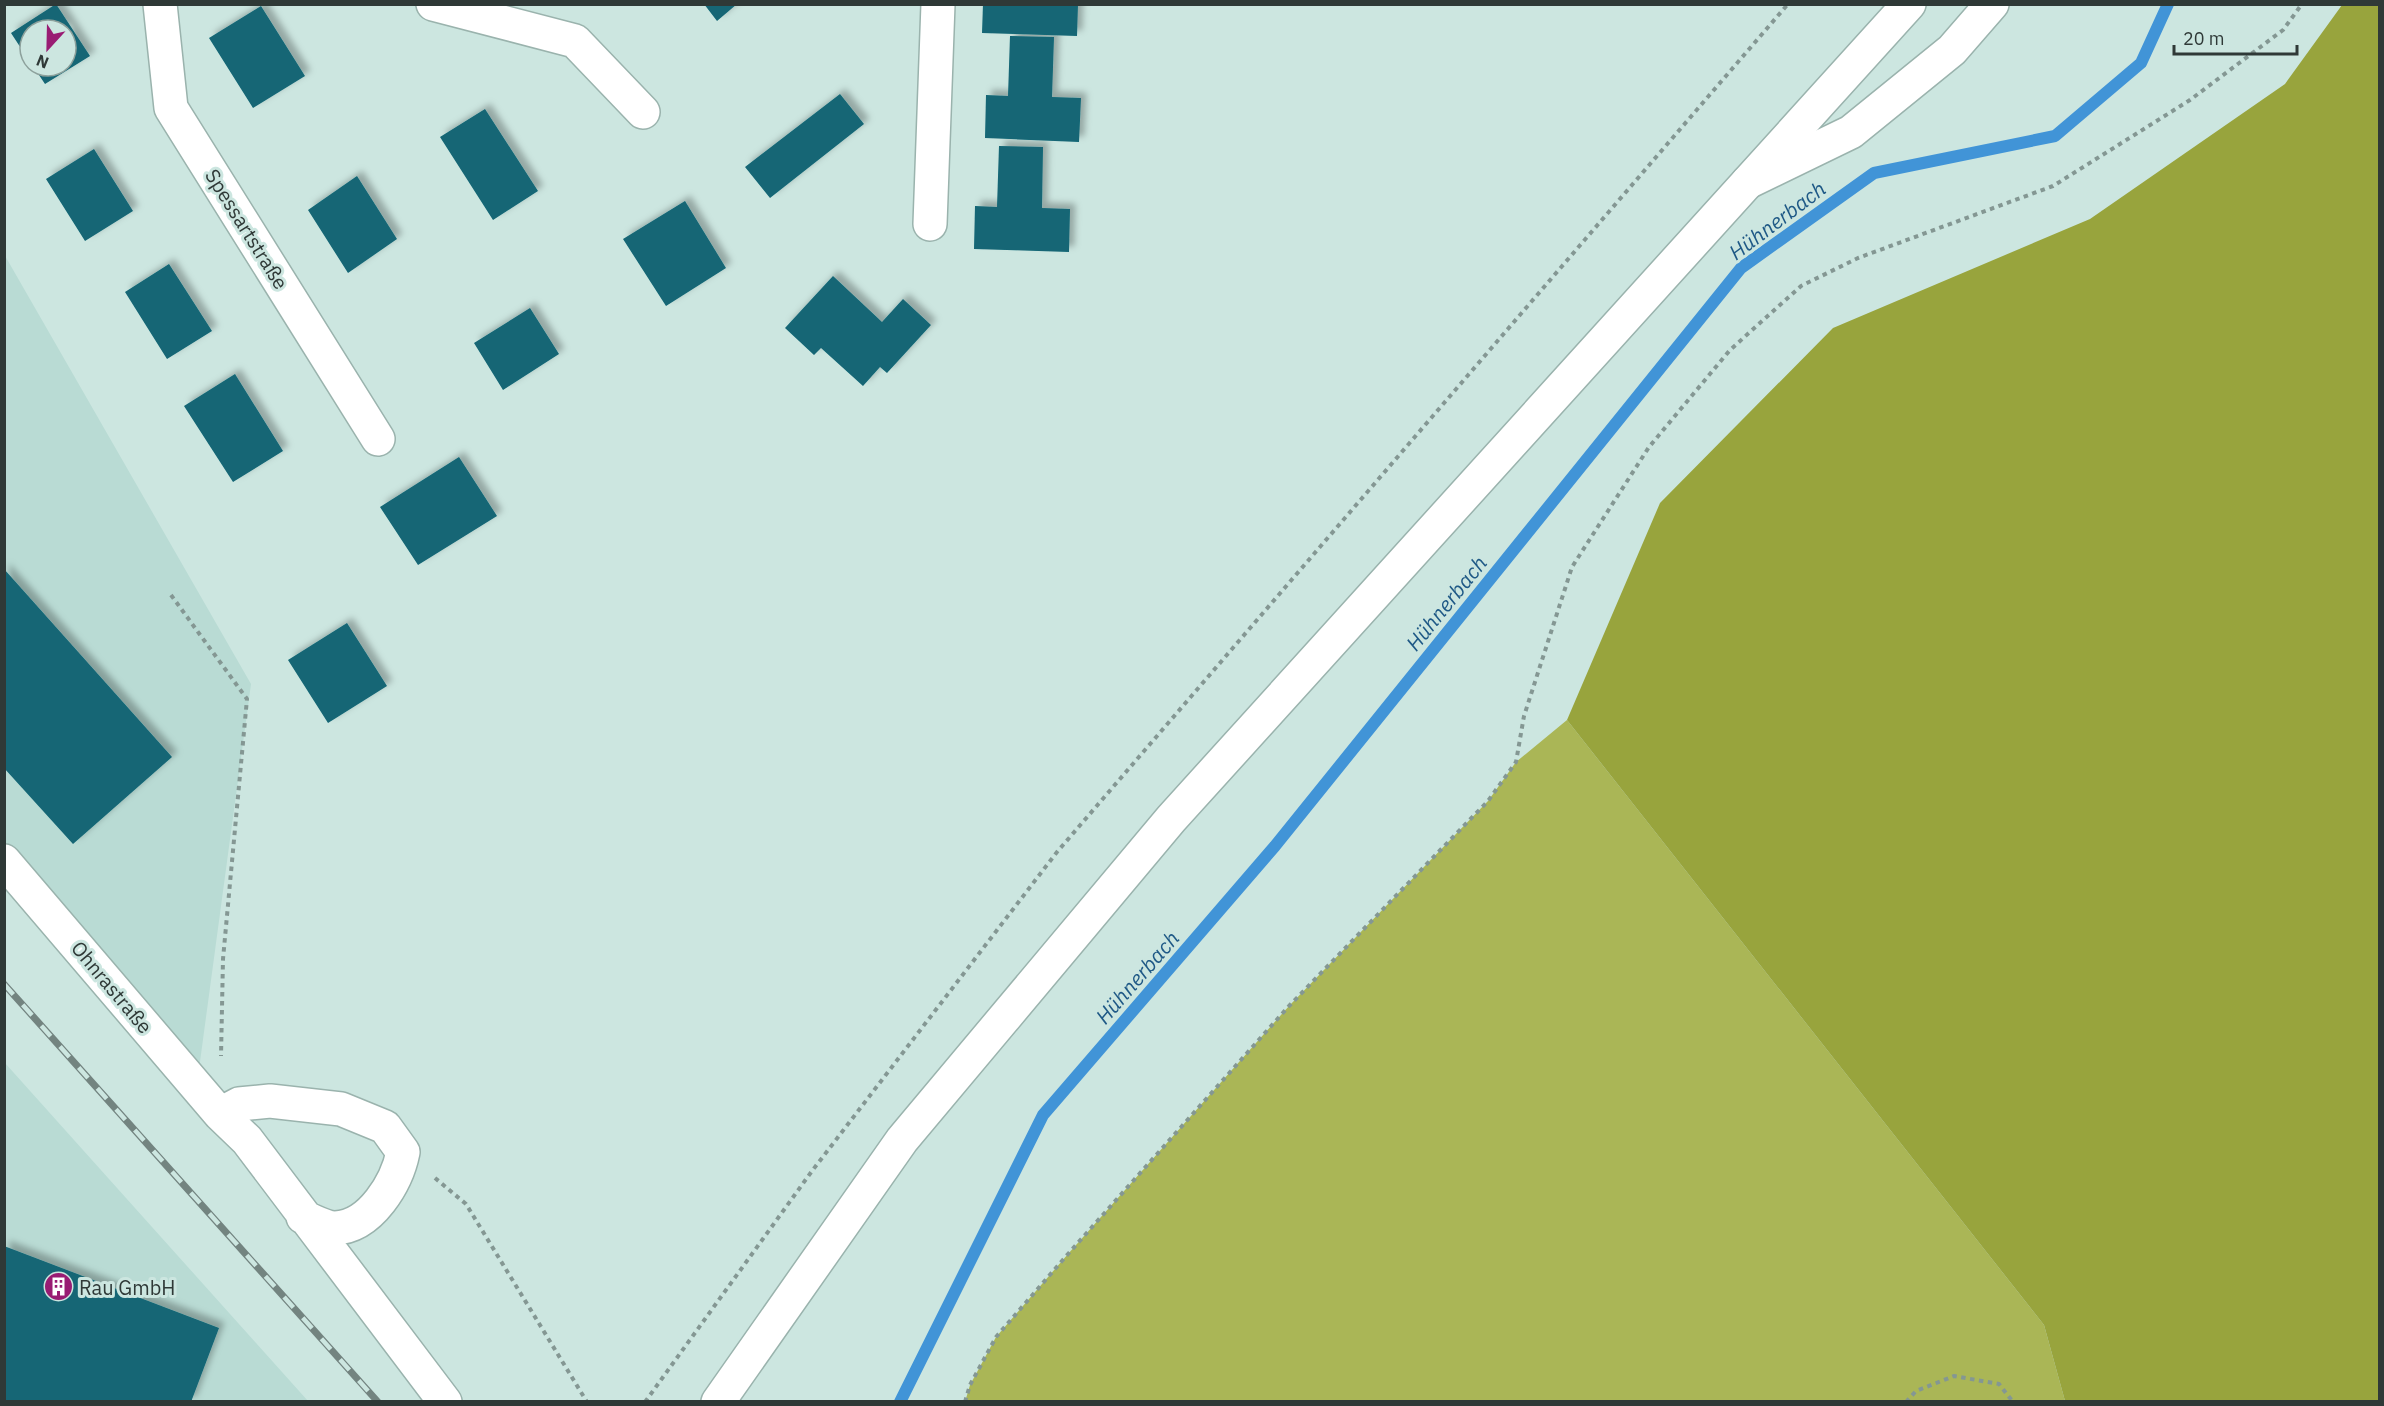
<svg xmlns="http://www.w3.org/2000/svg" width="2384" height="1406" font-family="'IBM Plex Sans',sans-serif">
<defs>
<filter id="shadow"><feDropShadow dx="5.5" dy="-5.5" stdDeviation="3" flood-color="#0004"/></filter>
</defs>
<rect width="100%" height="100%" fill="#cce6e0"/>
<path fill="#b9dbd4" d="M4 254 251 684 194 1106 5 874Z
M5 1063 308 1401H5Z"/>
<path fill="#aab656" d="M1567 720 2044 1325 2065 1401 965 1402 970 1385 996 1337 1068 1254 1289 1006 1488 801 1516 762Z"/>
<path fill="#98a43d" d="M2342 5H2380L2379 1401H2065L2044 1325 1567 720 1660 503 1833 328 2090 219 2285 84Z"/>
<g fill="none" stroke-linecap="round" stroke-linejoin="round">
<path stroke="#4194d7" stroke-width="12" d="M900 1402 1043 1115 1275 846 1741 268 1874 173 2055 136 2141 63 2168 4"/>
</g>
<path fill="#136675" filter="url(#shadow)" d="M56 4 90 56 45 84 33 66H66V30H30V62L11 33Z
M704 4H737L717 21Z
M983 4H1078L1077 36 982 33Z
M261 6 305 76 253 108 209 38Z
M1010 36 1054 37 1052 97 1081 98 1079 142 985 138 986 95 1008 96Z
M840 94 864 124 770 198 745 167Z
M485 109 538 191 493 220 440 137Z
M999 146 1043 147 1042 208 1070 209 1069 252 974 249 975 206 997 207Z
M94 149 133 211 85 241 46 179Z
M357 176 397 239 348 273 308 210Z
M685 201 726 268 666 306 623 239Z
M169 264 212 331 167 359 125 292Z
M833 276 882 322 903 299 931 325 887 373 880 367 863 386 821 348 814 355 785 328Z
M530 308 559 354 503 390 474 343Z
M235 374 283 451 233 482 184 406Z
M459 457 497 516 418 565 380 507Z
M4 569 172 757 73 844 4 768Z
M347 623 387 686 328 723 288 660Z
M4 1246 219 1328 191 1402H4Z"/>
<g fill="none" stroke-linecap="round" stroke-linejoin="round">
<defs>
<path id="minor" d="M160 4 171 108 378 439
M433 4 575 41 643 112
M1748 182 1851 132 1952 50 1992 4
M930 224 938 4
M4 861 220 1114 247 1140 445 1402
M220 1114 239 1104 270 1101 341 1109 385 1127 403 1152C397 1182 371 1227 335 1228 325 1228 312 1220 303 1217"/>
<path id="highway" d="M718 1402 902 1140 1171 819 1909 4"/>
</defs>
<use href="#minor" stroke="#9ab3ad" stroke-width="36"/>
<use href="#highway" stroke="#9ab3ad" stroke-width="36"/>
<path stroke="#849793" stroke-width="4" stroke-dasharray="4.5 4.5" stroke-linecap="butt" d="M171 595 247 699 223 959 221 1056
M435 1178 466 1204 587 1402
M645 1402 812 1171 1057 852 1788 4
M965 1402 970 1385 996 1337 1068 1254 1289 1006 1488 801 1516 762 1524 716 1572 567 1649 447 1730 350 1801 286 1858 258 2053 186 2190 100 2283 30 2302 4
M1906 1402 1916 1391 1954 1376 1999 1384 2013 1402"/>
<use href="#minor" stroke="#fff" stroke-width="33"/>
<use href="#highway" stroke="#fff" stroke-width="33"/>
<defs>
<path id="rail" d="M4 984 378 1402"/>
</defs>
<use href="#rail" stroke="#738480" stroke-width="7"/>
<use href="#rail" stroke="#cce6e0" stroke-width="4.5" stroke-dasharray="14" stroke-linecap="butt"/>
</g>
<defs>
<symbol id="building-disc" viewBox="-11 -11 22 22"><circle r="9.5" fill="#991c73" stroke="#cce6e0"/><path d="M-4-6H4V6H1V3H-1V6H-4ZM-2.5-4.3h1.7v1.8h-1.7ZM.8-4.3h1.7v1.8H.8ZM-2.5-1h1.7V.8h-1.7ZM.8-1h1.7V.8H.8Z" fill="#fff"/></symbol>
</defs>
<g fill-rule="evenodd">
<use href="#building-disc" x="42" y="1270" width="33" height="33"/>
</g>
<g text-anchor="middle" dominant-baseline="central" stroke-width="6" stroke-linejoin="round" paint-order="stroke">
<g font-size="20" fill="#2f3937" stroke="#cce6e0">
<text transform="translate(247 229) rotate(58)">Spessartstraße</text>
<text transform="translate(112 987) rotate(50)">Ohnrastraße</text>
</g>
<g font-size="20" fill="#2f3937" stroke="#cce6e0" text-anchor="start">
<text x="79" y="1287">Rau GmbH</text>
</g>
<g font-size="21" font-style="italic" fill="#1f5986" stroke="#cce6e0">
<text transform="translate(1777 220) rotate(-37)">Hühnerbach</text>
<text transform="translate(1446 603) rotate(-51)">Hühnerbach</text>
<text transform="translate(1137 977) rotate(-49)">Hühnerbach</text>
</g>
</g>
<rect width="2384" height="1406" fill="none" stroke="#2f3937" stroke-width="12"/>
<g transform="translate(48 48) rotate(202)"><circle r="28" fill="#cce6e0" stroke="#8da19c" stroke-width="1.5"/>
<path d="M0-4.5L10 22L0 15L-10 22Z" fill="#991c73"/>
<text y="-9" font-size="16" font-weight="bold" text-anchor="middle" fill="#2f3937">N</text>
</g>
<path d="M2174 45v9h123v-9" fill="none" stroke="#2f3937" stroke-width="3"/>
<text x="2183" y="45" font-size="18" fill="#2f3937" stroke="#cce6e0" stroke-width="4.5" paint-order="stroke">20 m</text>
</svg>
